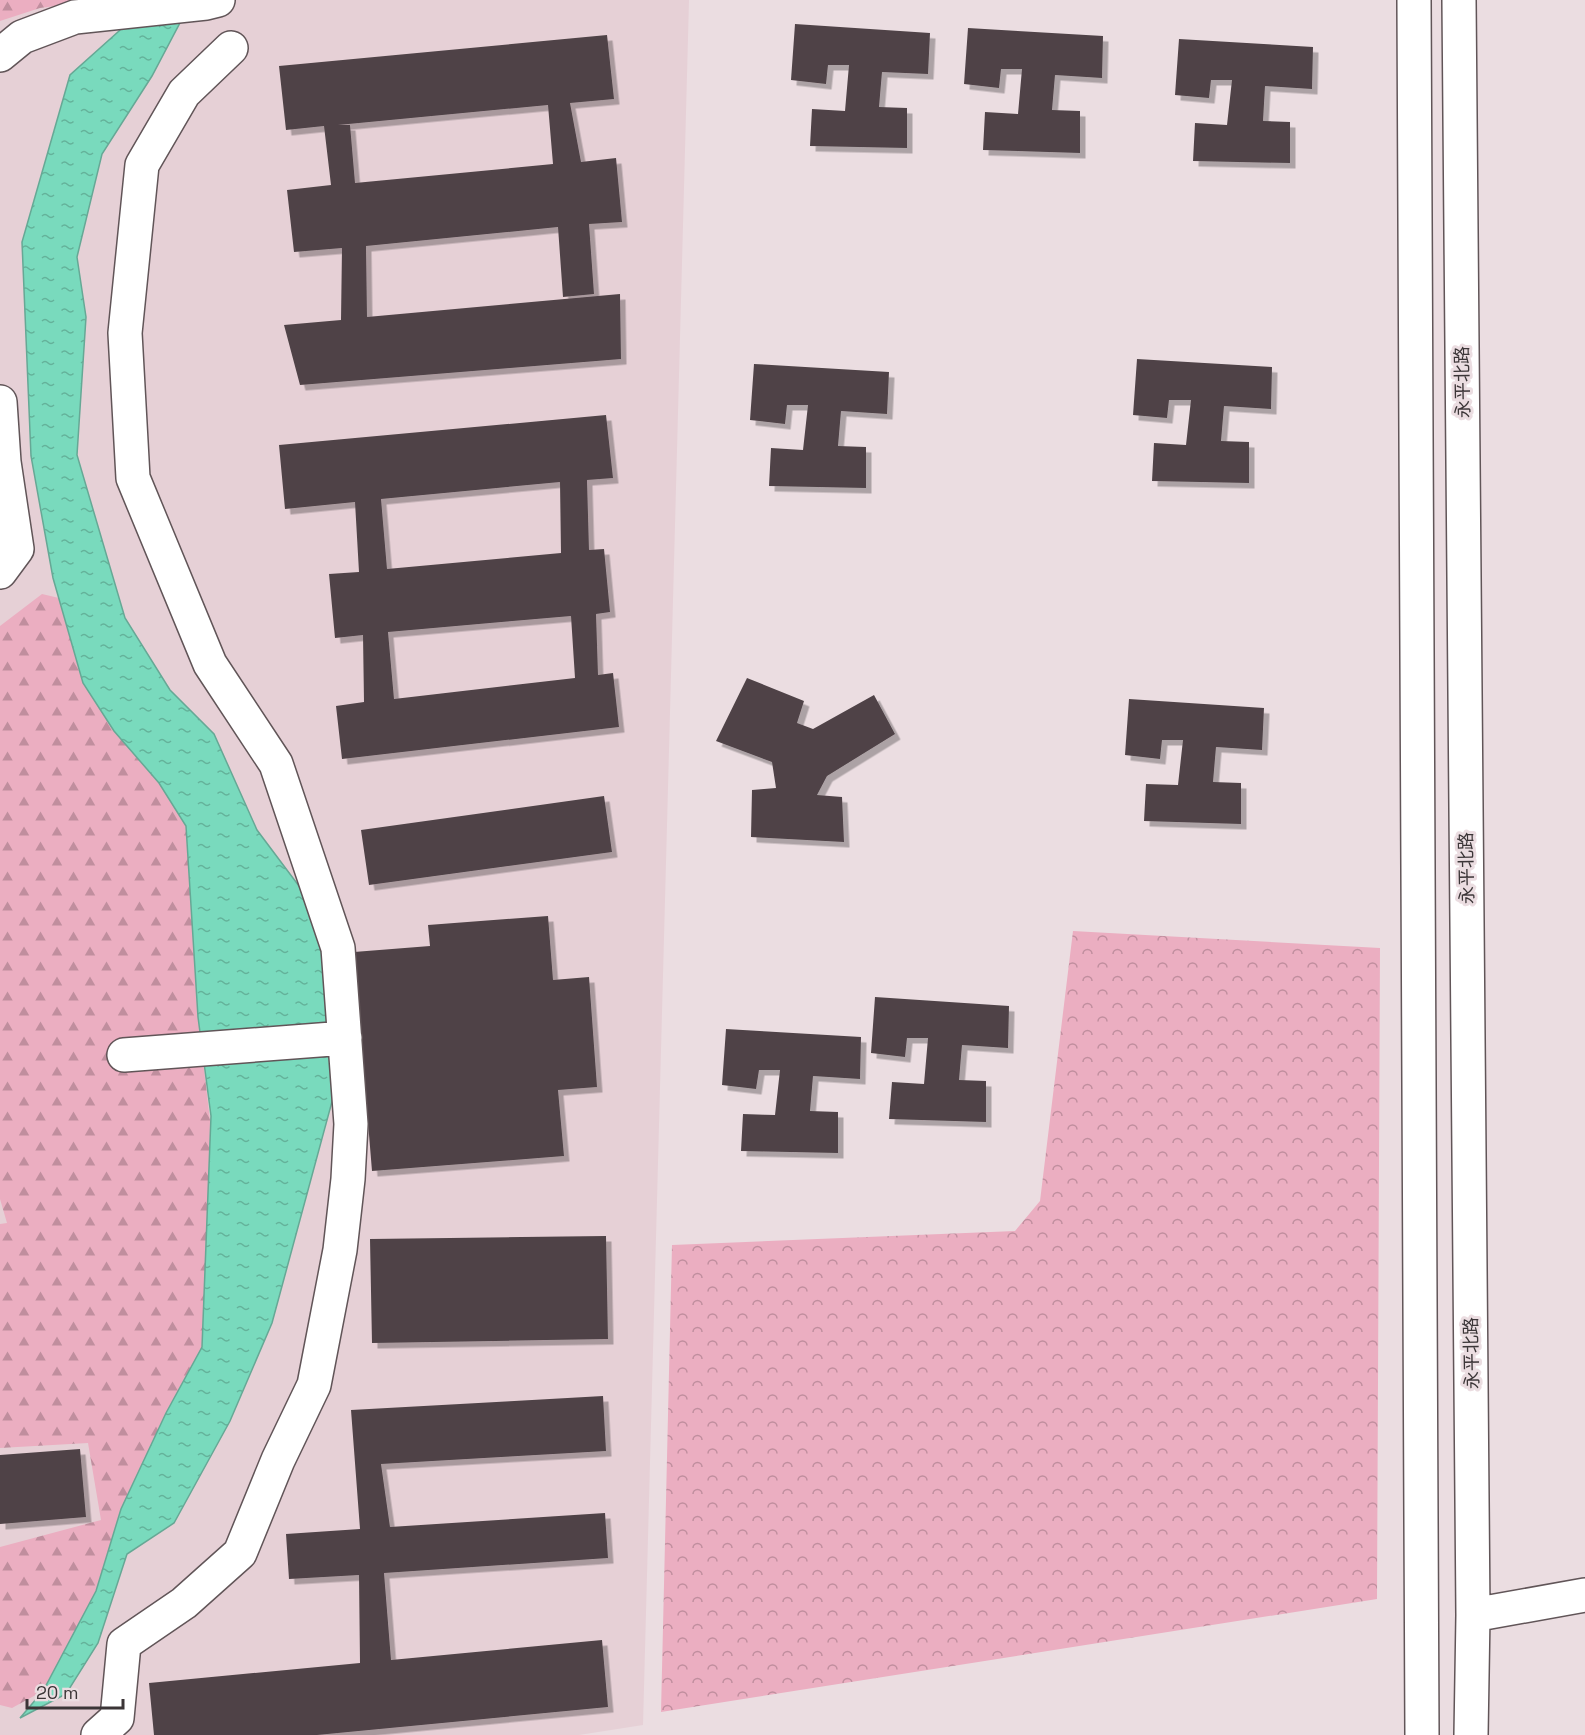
<svg xmlns="http://www.w3.org/2000/svg" width="1585" height="1735" font-family="'Space Grotesk','Noto Sans SC',sans-serif">
<defs>
<pattern id="forest-firs" width="22" height="20" patternUnits="userSpaceOnUse" patternTransform="scale(1.5)"><rect width="22" height="20" fill="#ebaec1"/><path d="M5 1l3.5 6h-7zM16 11l3.5 6h-7z" fill="#c08e9e"/></pattern>
<pattern id="park-crowns" width="20" height="18" patternUnits="userSpaceOnUse" patternTransform="scale(1.5)"><rect width="20" height="18" fill="#ebaec1"/><path d="M2 6a3 3 0 1 1 6 0M12 15a3 3 0 1 1 6 0" fill="none" stroke="#c08e9e"/></pattern>
<pattern id="water-ripples" width="26" height="14" patternUnits="userSpaceOnUse" patternTransform="scale(1.5)"><rect width="26" height="14" fill="#79dabd"/><path d="M2 4q2-2 4 0t4 0M15 11q2-2 4 0t4 0" fill="none" stroke="#64b29a"/></pattern>
<filter id="shadow"><feDropShadow dx="5.5" dy="5.5" stdDeviation="0" flood-color="#0004"/></filter>
</defs>
<rect width="100%" height="100%" fill="#ebdde1"/>
<path fill="#e6d0d6" d="M0 0H689L643 1725 579 1735H0Z"/>
<path fill="url(#forest-firs)" d="M0 0H100L40 8 0 21Z
M42 594 59 598 83 683 114 731 159 783 186 826 198 1017 211 1129 202 1347 166 1413 121 1509 96 1591 43 1691 12 1708 0 1705V1547L101 1520 88 1443 0 1448V1224L7 1223 0 1199V626Z"/>
<path fill="url(#park-crowns)" d="M1073 931 1380 948 1377 1599 661 1712 672 1245 1015 1231 1040 1201Z"/>
<path fill="url(#water-ripples)" stroke="#66a895" stroke-width="1.5" d="M148 0H192L152 76 102 154 77 257 86 317 77 455 125 618 170 690 214 734 257 830 314 906 333 991V1098L272 1323 230 1421 174 1523 127 1554 98 1643 66 1694 20 1718 43 1691 96 1591 121 1509 166 1413 202 1347 211 1116 198 1017 186 826 159 783 114 731 83 683 53 578 31 456 22 242 70 75 119 31Z"/>
<path fill="#4f4347" fill-rule="evenodd" filter="url(#shadow)" d="M795 24 930 33 928 74 882 72 879 107 907 108V148L810 146 812 109 845 111 849 65H828L826 84 791 80Z
M968 28 1103 36 1102 78 1055 75 1052 110 1080 111V153L983 150 985 112 1018 114 1022 69H1001L999 88 964 84Z
M607 35 614 99 570 103 581 162 616 158 622 222 589 224 594 294 563 297 558 227 366 246 367 317 620 294 621 359 300 385 284 325 341 320 342 248 294 252 287 190 331 185 324 126 286 130 279 66ZM548 105 553 164 355 183 350 125H338Z
M1179 39 1313 47 1312 89 1265 86 1263 121 1290 122V163L1193 161 1195 123 1227 125 1232 80H1211L1209 98 1175 95Z
M1137 359 1272 367 1271 409 1224 406 1221 441 1249 442V483L1152 481 1154 443 1186 445 1191 400H1169L1167 418 1133 415Z
M754 364 889 372 887 414 841 411 838 446 866 447V488L769 486 771 448 803 450 808 405H787L785 424 750 420Z
M606 415 613 478 587 480 589 550 604 549 610 612 596 614 598 675 613 673 619 727 342 759 336 706 364 702 363 635 335 638 329 574 359 572 355 502 285 509 279 445ZM560 482 561 553 387 569 381 499ZM571 616 575 678 394 699 388 632Z
M747 678 804 701 797 723 813 729 874 695 895 734 827 776 817 795 842 797 844 842 751 837 752 790 776 788 772 762 716 741Z
M1129 699 1264 708 1262 750 1216 747 1213 782 1241 783V824L1144 821 1146 784 1178 785 1183 740H1162L1160 759 1125 755Z
M604 796 612 852 369 885 361 830Z
M548 916 553 980 589 977 597 1087 558 1090 564 1156 372 1171 354 952 430 946 428 925Z
M875 997 1009 1006 1008 1048 962 1045 959 1080 986 1081V1122L889 1119 892 1082 924 1084 928 1038H907L905 1057 871 1053Z
M726 1029 861 1037 860 1079 813 1076 810 1111 838 1112V1153L741 1151 743 1114 775 1115 780 1070H759L756 1089 722 1085Z
M606 1236 608 1339 372 1343 370 1239Z
M603 1396 606 1451 381 1464 390 1527 605 1513 608 1558 384 1573 391 1660 602 1640 608 1707 317 1735H154L149 1683 360 1663 359 1575 289 1579 286 1534 360 1529 351 1410Z
M80 1449 86 1517 0 1524V1455Z"/>
<g fill="none" stroke-linecap="round" stroke-linejoin="round">
<defs>
<path id="minor" d="M1414 0 1422 1735
M1459 0 1473 1615 1471 1735
M0 55 22 37 75 17 206 3 218 0
M0 402 4 462 17 549 0 572
M124 1055 345 1038
M1473 1615 1585 1595
M98 1735 117 1718 124 1644 184 1603 240 1553 278 1460 314 1385 340 1250 348 1179 351 1124 338 948 276 764 210 664 133 478 125 333 142 165 184 93 231 48"/>
</defs>
<use href="#minor" stroke="#615558" stroke-width="36"/>
<use href="#minor" stroke="#fff" stroke-width="33"/>
</g>
<g text-anchor="middle" dominant-baseline="central" stroke-width="6" stroke-linejoin="round" paint-order="stroke">
<g font-size="18" fill="#3b3537" stroke="#ebdde1">
<text transform="translate(1462 382) rotate(-91)">永平北路</text>
<text transform="translate(1466 868) rotate(-91)">永平北路</text>
<text transform="translate(1471 1353) rotate(-91)">永平北路</text>
</g>
</g>
<path d="M27 1699v9h96v-9" fill="none" stroke="#3b3537" stroke-width="3"/>
<text x="36" y="1699" font-size="18" fill="#3b3537" stroke="#ebdde1" stroke-width="4.5" paint-order="stroke">20 m</text>
</svg>
